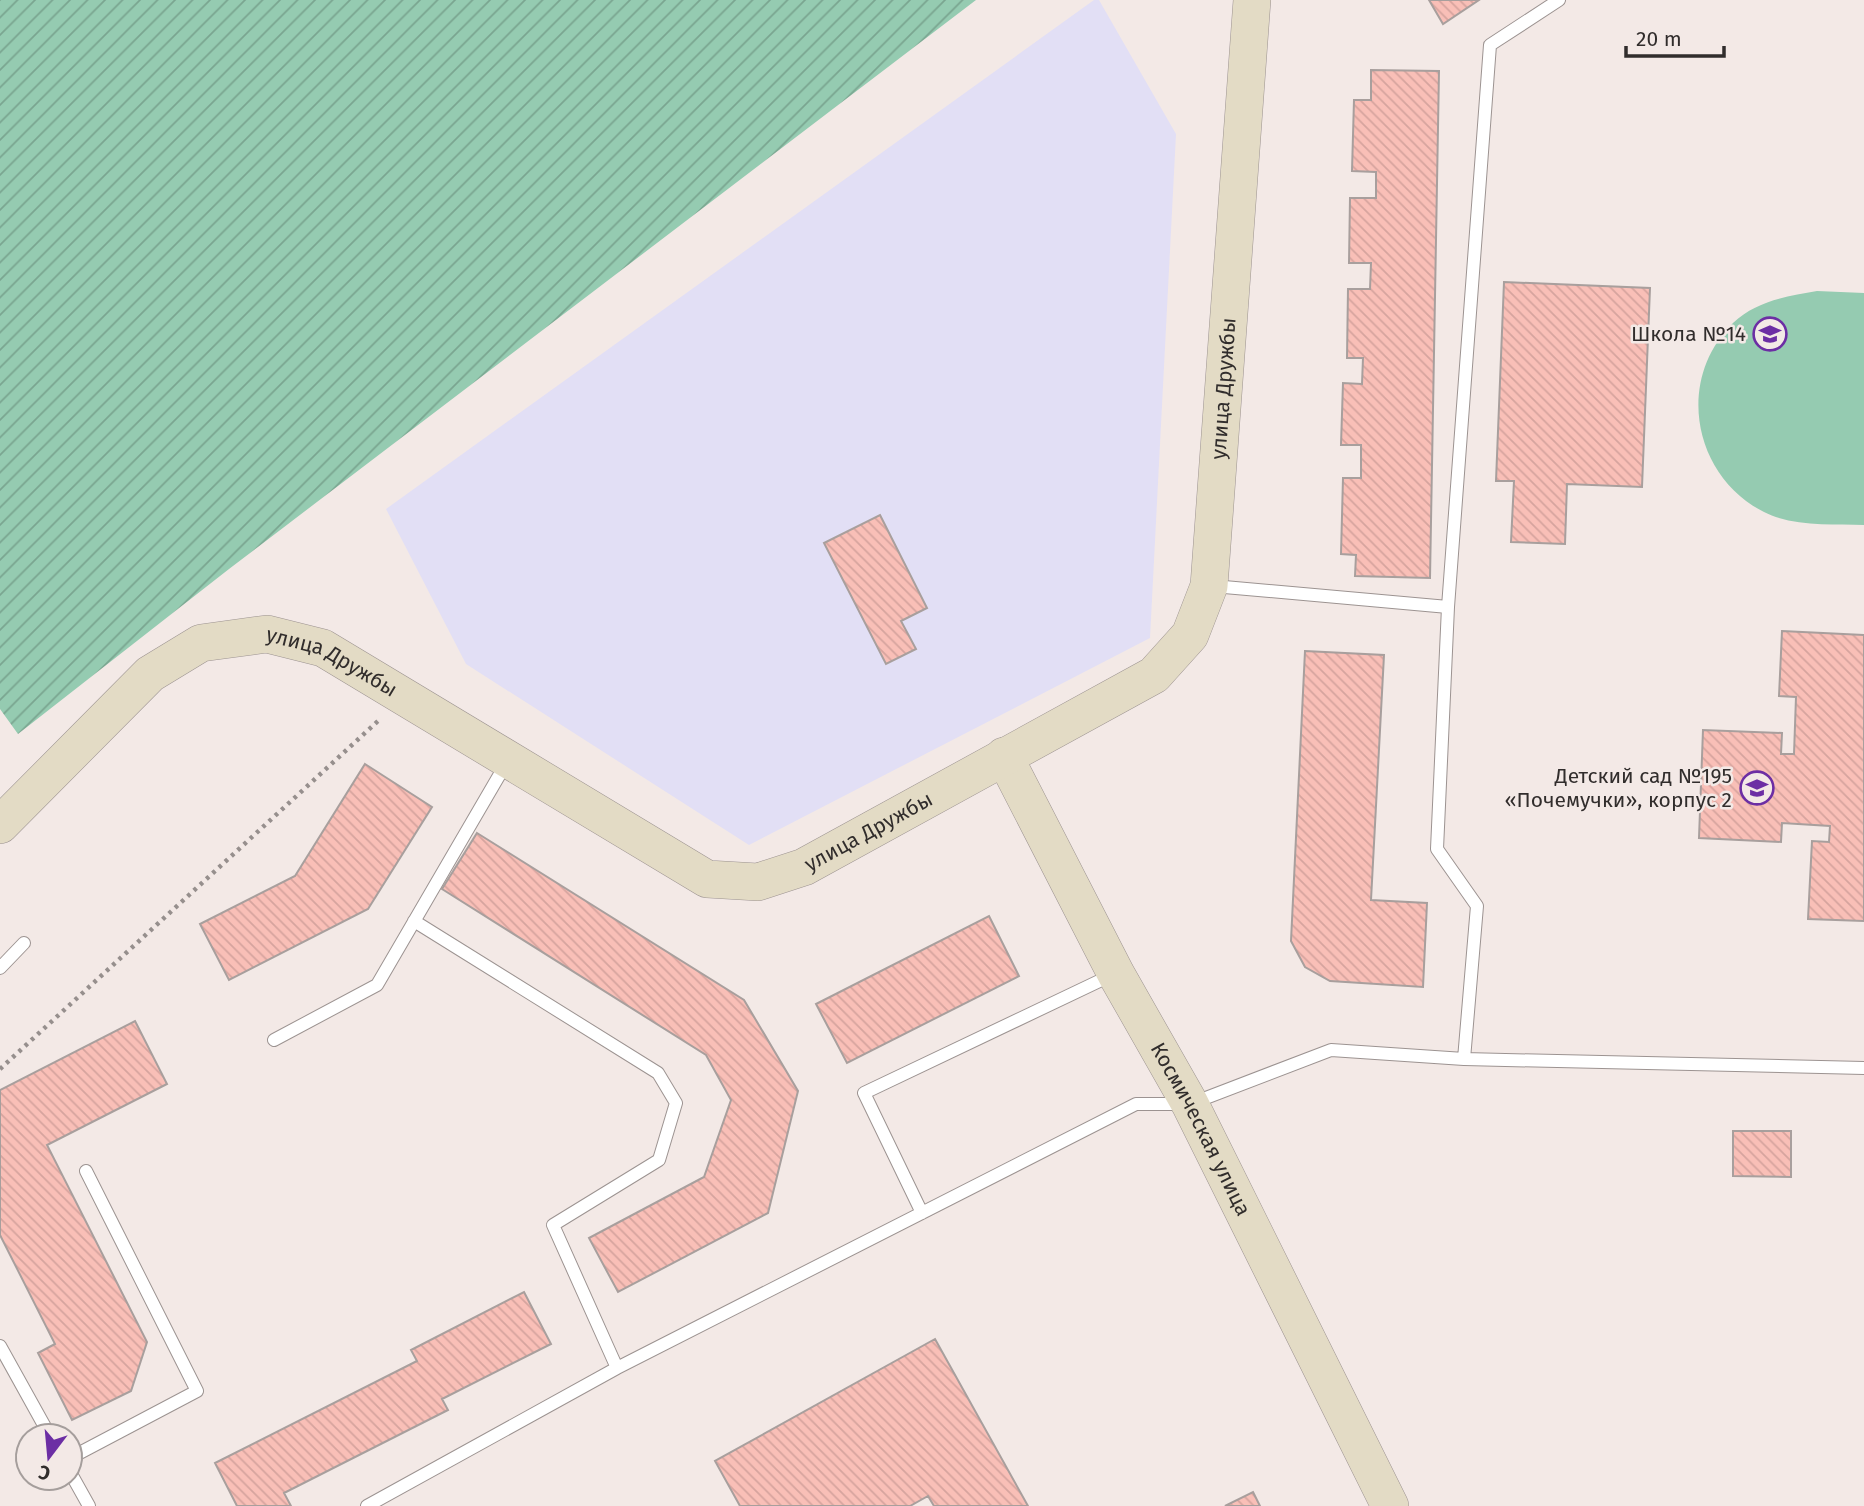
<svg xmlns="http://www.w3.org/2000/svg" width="1864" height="1506" font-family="'Fira Sans',sans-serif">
<defs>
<pattern id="garden-furrows" width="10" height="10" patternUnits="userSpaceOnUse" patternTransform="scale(1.75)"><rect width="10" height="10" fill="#95cbb1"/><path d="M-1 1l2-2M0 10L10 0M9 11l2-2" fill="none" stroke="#7aa590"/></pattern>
<pattern id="building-back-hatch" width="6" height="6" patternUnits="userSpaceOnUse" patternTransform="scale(1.75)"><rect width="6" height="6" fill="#f9bfb7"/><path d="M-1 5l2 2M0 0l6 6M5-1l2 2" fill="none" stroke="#d6a49e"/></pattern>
</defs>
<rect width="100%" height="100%" fill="#f3e9e6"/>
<path fill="#e2dff5" d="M1094 0H1099L1176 134 1150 638 749 845 466 664 386 509Z"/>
<path fill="url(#garden-furrows)" d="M0 0H976L229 569 18 734 0 709Z"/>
<path fill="#95cbb1" d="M1817 291 1864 293V525C1833 524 1793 527 1764 512 1693 476 1675 380 1733 323 1756 301 1787 296 1817 291Z"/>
<path fill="url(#building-back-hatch)" stroke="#a89f9d" stroke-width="2" d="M1429 0H1479L1443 24Z
M1371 70 1439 71 1430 578 1355 576 1356 555 1341 554 1343 478H1361V445H1341L1343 383 1362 384 1363 358H1347L1348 289H1370L1371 263H1349L1350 198H1376V172L1352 171 1354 100H1371Z
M1504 282 1650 288 1642 487 1567 484 1565 544 1511 542 1514 481H1496Z
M880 515 927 608 901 621 916 649 886 664 824 543Z
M1782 631 1864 635V921L1808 919 1812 841 1829 842 1830 826 1782 823 1781 842 1699 838 1703 730 1782 733 1781 754H1794L1796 697 1779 696Z
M1305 651 1384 655 1371 900 1427 903 1423 987 1330 981 1305 967 1291 941Z
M365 764 432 807 368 909 229 980 200 924 295 876Z
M477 833 744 1000 798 1091 768 1213 618 1292 589 1238 704 1177 731 1100 706 1055 442 889Z
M989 916 1019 976 847 1063 816 1004Z
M135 1021 167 1084 47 1145 147 1342 131 1391 72 1420 38 1353 55 1344 0 1235V1090Z
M1733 1131H1791V1177L1733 1176Z
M524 1292 551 1344 442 1399 448 1410 284 1493 291 1506H237L215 1463 417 1361 411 1350Z
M935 1339 1028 1506H934L928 1496 910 1506H740L715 1461Z
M1253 1492 1260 1506H1225Z"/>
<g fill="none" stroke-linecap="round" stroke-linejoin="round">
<defs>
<path id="lane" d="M1213 586 1448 607 1490 45 1559 0
M414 921 658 1073 676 1103 659 1160 553 1225 617 1368
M0 968 24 943
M274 1040 377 985 507 762
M1464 1059 1864 1068
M922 1213 864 1093 1114 974
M0 1346 50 1436
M70 1458 197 1391 86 1171
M70 1472 89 1506
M367 1506 617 1368 1136 1104H1190L1331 1050 1464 1059 1477 906 1437 849 1448 607"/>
<g id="secondary">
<path id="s1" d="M1004 756 1116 974 1190 1104 1390 1506"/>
<path id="s2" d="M0 825 150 674 201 643 267 634 323 648 707 879 758 882 804 867 1154 675 1190 635 1209 586 1252 0"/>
</g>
</defs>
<use href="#lane" stroke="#9c9391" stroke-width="14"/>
<use href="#secondary" stroke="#9c9391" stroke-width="38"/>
<path stroke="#968f8d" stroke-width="4.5" stroke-dasharray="3.5 5" stroke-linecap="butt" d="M0 1069 378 721"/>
<use href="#lane" stroke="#fff" stroke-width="12"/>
<use href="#secondary" stroke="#e3dbc5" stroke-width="37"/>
</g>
<defs>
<symbol id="school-ring" viewBox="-11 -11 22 22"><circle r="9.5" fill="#f3e9e6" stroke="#6c2ea4" stroke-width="1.5"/><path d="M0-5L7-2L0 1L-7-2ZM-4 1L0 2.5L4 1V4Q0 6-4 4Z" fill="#6c2ea4"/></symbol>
</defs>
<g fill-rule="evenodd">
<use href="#school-ring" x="1751" y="315" width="38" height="38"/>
<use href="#school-ring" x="1738" y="769" width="38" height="38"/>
</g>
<g text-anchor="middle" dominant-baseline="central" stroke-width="5" stroke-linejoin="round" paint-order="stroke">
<g font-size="21" fill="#312d2c" stroke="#f3e9e6" text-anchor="end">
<text x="1746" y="334">Школа №14</text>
<text x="1732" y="776">Детский сад №195<tspan x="1732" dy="24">«Почемучки», корпус 2</tspan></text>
</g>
<g font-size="21" fill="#312d2c" stroke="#f3e9e6">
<text stroke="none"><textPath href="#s2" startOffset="1648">улица Дружбы</textPath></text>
<text stroke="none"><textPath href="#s2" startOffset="410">улица Дружбы</textPath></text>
<text stroke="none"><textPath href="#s2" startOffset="1018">улица Дружбы</textPath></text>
<text stroke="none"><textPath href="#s1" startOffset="422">Космическая улица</textPath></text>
</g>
</g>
<g transform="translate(49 1457) rotate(196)"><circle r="33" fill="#f3e9e6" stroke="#a59e9c" stroke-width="2"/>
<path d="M0-5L12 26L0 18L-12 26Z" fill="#6c2ea4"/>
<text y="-10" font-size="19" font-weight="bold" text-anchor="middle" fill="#312d2c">С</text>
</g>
<path d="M1626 46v10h98v-10" fill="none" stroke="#312d2c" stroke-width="3.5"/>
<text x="1636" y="46" font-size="21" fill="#312d2c" stroke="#f3e9e6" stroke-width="5" paint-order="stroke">20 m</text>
</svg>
